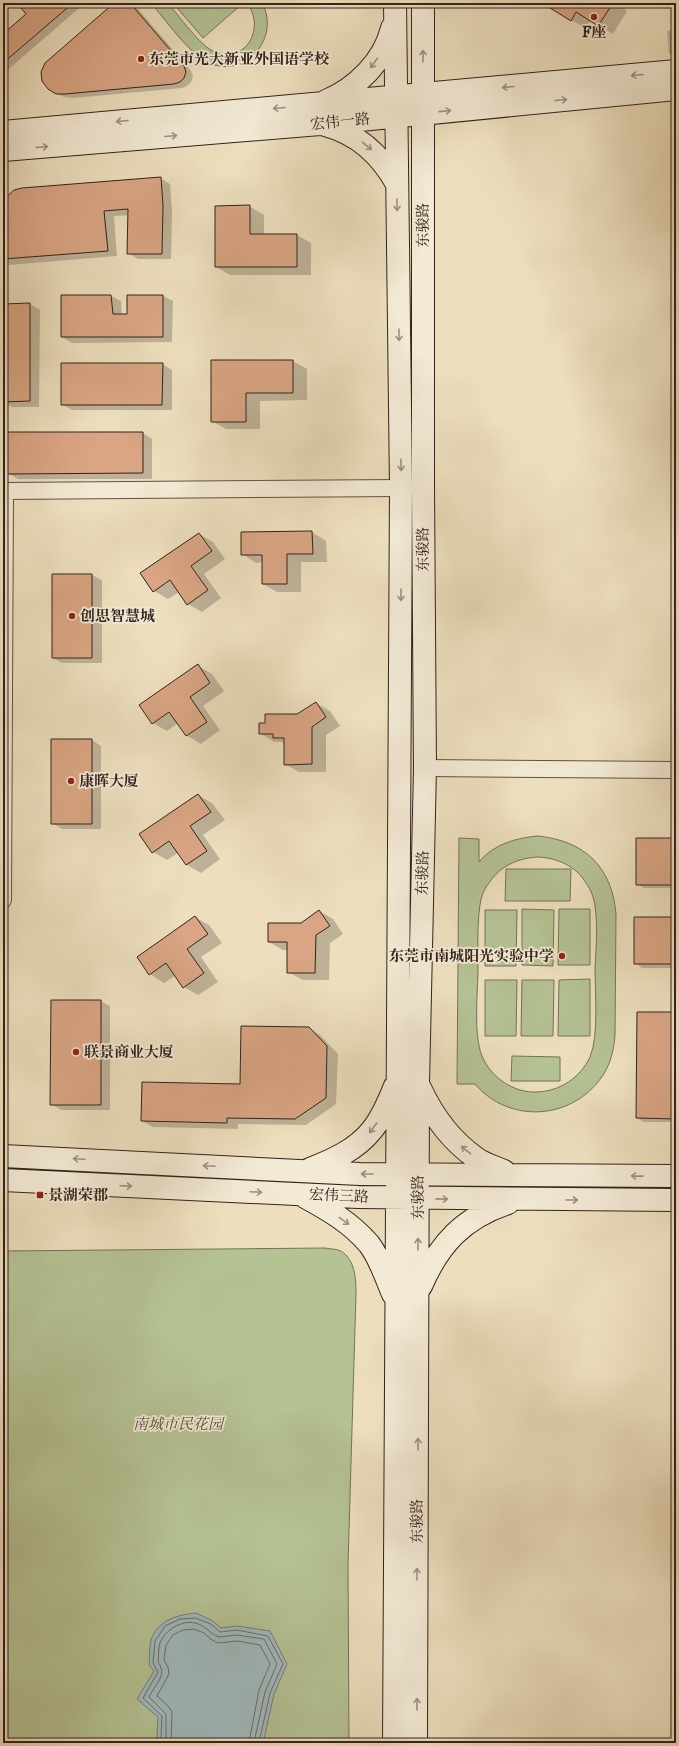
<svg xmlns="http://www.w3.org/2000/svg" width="679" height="1746" font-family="'IM FELL DW Pica','Noto Serif SC',serif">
<rect width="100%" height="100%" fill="#eddfbe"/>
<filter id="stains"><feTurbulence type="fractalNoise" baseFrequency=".005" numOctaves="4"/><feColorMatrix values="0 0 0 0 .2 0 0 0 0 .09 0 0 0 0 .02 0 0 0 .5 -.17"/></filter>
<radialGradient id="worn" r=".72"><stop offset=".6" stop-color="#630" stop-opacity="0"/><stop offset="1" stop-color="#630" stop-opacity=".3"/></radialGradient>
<path fill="#b5c294" stroke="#747258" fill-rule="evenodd" d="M151 3H168C179 16 200 46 215 52 246 64 266 28 247 3H262C281 37 246 79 209 63 190 55 165 19 151 3Z
M173 3H242V4L203 38Z
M538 836C585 841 612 867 616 914L615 1035C614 1050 610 1066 601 1078 571 1120 509 1124 475 1084H457L459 838 479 839V862C494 844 516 838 538 836ZM538 857C557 858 576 866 586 883 591 890 594 898 595 906 598 927 596 948 595 969 595 994 599 1035 590 1057 580 1078 560 1091 537 1092 514 1093 491 1078 482 1056 473 1034 478 990 478 966 478 946 477 925 480 905 481 897 484 889 489 883 500 866 518 858 538 857Z
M506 869H571L570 901H505Z
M522 909 554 910 553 966 522 965Z
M559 909H590V965H558Z
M485 910H517L516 966H485Z
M590 979V1036H558L559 980Z
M485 980H517L516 1036H485Z
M522 980H554L553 1036H521Z
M512 1056 560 1057V1081H511Z
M325 1248C330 1249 337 1249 341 1251 355 1260 356 1278 356 1293L348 1565 349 1743H3V1251Z"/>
<path fill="#a0b9bd" stroke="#747d7d" d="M196 1613 213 1621 221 1628 237 1626 270 1631 287 1664 274 1694 264 1739 266 1743H153L157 1737 158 1717 137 1699 154 1671 149 1665C150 1658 149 1648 151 1640 158 1620 177 1615 196 1613Z"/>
<path fill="#0003" d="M18 3H85L3 74V35L28 14Z
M116 3H133L191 71 193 77 191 82 187 86 182 88 73 98 64 97 48 88Z
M549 3H620L619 5 627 11 613 34 591 20 585 28 571 20Z
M676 30V57L669 53 667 31Z
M160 178 170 184 172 212 171 259H138L128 253 129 215 114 216 117 256 9 265 3 261V203L8 195 22 189Z
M249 206 264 215V235H297L311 243V275H230L216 267Z
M111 296 121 301 122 315H128L163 296 173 301 172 342 72 343 62 337Z
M30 304 40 310 39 407H12L3 402V305Z
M212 361H293L307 369V400L260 401V429H226L212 421Z
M162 364 172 370V410H72L62 404Z
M143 433 152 439V479H18L8 473Z
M312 532 326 541 327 562H301V592H277L263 584V562L256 563 242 554V533Z
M199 534 213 542 225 559 204 574 221 598 202 612 188 604 179 592 168 599 154 591Z
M53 575H92L102 580V663H62L53 658Z
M198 666 212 674 224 691 203 706 220 730 201 744 186 735 178 723 167 731 153 723Z
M316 703 330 711 340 726 326 735V772H299L285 764V744L281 742H274L260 733 298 715Z
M92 740 101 746V829H62L52 823Z
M198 795 212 803 225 820 203 835 220 859 201 873 187 865 178 853 167 860 153 852Z
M676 839V888H644L637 884Z
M319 911 333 919 343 934 330 943 329 980H303L288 972V950H283L269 942 301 924Z
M195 917 209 925 222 943 201 957 218 982 198 995 184 987 176 975 164 983 150 974 138 957Z
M671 918 676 921V968H642L635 963Z
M101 1001 110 1006V1110H61L51 1104Z
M676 1013V1122H644L637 1118Z
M308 1028 320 1035 338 1054 336 1104 306 1125 238 1124V1129L153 1127 142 1121 241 1085Z"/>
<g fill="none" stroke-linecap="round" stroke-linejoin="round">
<path stroke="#696e6c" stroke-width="1" d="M158 1743 161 1738 162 1716 143 1698 158 1672 153 1663 155 1641 165 1626 180 1619 195 1618 211 1624 220 1632 237 1630 268 1636 283 1664 270 1693 260 1738 262 1743
M164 1743 166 1737V1714L149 1697C155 1684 168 1676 158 1662 159 1656 158 1648 160 1643 165 1630 181 1620 195 1623 205 1625 210 1634 219 1637L237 1635 264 1639 277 1664 265 1692 255 1738 256 1743
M171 1743 172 1712 169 1707 157 1696 169 1674 168 1667 164 1660 166 1645 173 1635 183 1630 194 1629 204 1633 212 1640 218 1643 237 1641 260 1645 270 1664 259 1690 250 1737V1743"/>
</g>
<path fill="#d9a584" stroke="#32221c" d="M17 3H73L3 63V34L26 14Z
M114 3H130L184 66 186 72 184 78 180 82 174 84 65 94H56L48 89 42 81 41 72 45 63Z
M542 3H613L598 26 576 12 571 21Z
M161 177 163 206 162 254H127L128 209 104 211 108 251 3 259V200L14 190 22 188Z
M250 205V234H297V267H215V206Z
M61 295H111L113 314H127V295H163V337H61Z
M30 303V401L3 402V304Z
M211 360H293V393H246V422H211Z
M61 363H163L162 405H61Z
M7 432H143V473L7 474Z
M312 531 313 554H287V584H262V555H241V532Z
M199 533 212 551 191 566 208 590 187 605 170 580 153 592 140 573Z
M52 574H92V658H52Z
M198 664 210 683 190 697 207 722 186 736 169 712 152 724 139 705Z
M316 702 326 717 312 727V764L284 765V738H273V734H259V723H265V714H297Z
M51 739H92V824H51Z
M198 794 211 812 190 826 207 851 186 865 169 841 152 853 139 834Z
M636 838H676V868H673V885H636Z
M319 910 330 926 316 935 315 973H287V942H268V923H301Z
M195 916 208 934 187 949 204 973 183 988 166 963 149 975 137 957Z
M634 917H672V934H676V964H634Z
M51 1000H101V1105H50Z
M637 1012H676V1119L636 1118Z
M241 1026 309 1027 327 1046 326 1098 295 1119 227 1118V1123L141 1121 142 1082 240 1084Z"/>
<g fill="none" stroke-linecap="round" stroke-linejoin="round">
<defs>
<path id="street" d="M3 491 401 488
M425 768 676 770
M3 900 5 491"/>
<path id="secondary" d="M326 101C357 88 384 61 392 28
M325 125C358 134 380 154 397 184
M3 132 676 71
M3 150 320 124 676 89
M420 1088C433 1116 450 1140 476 1158 484 1164 495 1167 504 1171
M3 1156 360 1174 676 1176
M310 1169C333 1160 356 1150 372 1130 382 1118 389 1101 395 1086
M3 1180 358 1197 676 1200
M305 1197C329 1210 351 1223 369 1244 380 1258 386 1278 393 1294
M421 1286C439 1244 463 1218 508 1203
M394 1743 401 488 395 3
M416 1743 418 1084 425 768 423 485V3"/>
</defs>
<use href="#street" stroke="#615144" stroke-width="18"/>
<use href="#secondary" stroke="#32221c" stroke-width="24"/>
<use href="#street" stroke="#f3ead5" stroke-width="16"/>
<use href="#secondary" stroke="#f3ead5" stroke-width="22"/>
</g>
<defs><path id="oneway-shaft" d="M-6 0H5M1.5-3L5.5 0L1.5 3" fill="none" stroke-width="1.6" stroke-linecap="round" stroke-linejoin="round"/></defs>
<g stroke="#9c9082">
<use href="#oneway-shaft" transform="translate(423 56) rotate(-90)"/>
<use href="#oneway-shaft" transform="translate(374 63) rotate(126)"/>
<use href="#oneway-shaft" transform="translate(637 75) rotate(175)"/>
<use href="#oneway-shaft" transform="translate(508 87) rotate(175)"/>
<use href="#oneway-shaft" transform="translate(561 100) rotate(-5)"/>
<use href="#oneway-shaft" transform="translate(279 108) rotate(175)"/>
<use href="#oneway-shaft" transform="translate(445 111) rotate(-6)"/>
<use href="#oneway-shaft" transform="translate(122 121) rotate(175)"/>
<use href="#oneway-shaft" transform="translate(171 136) rotate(-5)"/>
<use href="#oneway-shaft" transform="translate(367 146) rotate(39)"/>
<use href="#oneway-shaft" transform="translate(42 147) rotate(-5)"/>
<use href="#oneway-shaft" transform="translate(397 205) rotate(89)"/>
<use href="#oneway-shaft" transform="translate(399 335) rotate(89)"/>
<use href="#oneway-shaft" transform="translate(401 465) rotate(89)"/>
<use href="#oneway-shaft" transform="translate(401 595) rotate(90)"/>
<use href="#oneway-shaft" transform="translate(373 1128) rotate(127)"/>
<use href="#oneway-shaft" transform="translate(466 1150) rotate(-140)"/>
<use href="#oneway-shaft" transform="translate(79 1159) rotate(-177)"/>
<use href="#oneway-shaft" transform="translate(209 1166) rotate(-177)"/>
<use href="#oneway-shaft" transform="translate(367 1174) rotate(-180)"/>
<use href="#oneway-shaft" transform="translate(637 1176) rotate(-179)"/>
<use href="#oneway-shaft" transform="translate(126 1186) rotate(2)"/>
<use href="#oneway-shaft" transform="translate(256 1192) rotate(3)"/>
<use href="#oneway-shaft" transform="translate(442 1199) rotate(1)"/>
<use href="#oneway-shaft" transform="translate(572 1200)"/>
<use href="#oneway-shaft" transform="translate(344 1221) rotate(36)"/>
<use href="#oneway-shaft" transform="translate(418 1244) rotate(-90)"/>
<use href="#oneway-shaft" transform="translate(418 1444) rotate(-90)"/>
<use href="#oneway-shaft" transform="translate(417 1574) rotate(-90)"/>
<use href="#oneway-shaft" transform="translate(417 1704) rotate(-89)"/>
</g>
<g fill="#8f2418" stroke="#f3ead5" stroke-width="1.5">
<circle cx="594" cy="17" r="4"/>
<circle cx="141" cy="59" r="4"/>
<circle cx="72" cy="616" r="4"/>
<circle cx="71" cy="781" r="4"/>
<circle cx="562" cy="956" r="4"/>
<circle cx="76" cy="1052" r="4"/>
<rect x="36" y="1191" width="8" height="8" rx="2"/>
</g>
<g text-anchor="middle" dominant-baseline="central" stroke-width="3.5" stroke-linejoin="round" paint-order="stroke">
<g font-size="15" font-weight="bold" fill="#32221c" stroke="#f3ead5" text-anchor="start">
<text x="594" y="32" text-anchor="middle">F座</text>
<text x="149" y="59">东莞市光大新亚外国语学校</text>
<text x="80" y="616">创思智慧城</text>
<text x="79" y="781">康晖大厦</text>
<text x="554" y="956" text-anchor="end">东莞市南城阳光实验中学</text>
<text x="84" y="1052">联景商业大厦</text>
<text x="48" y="1195">景湖荣郡</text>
</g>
<g font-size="15" fill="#32221c" stroke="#f3ead5">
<text transform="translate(340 122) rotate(-6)">宏伟一路</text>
<text transform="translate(423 225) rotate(-90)">东骏路</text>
<text transform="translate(423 549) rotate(-90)">东骏路</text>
<text transform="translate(423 873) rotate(-89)">东骏路</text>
<text transform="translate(339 1196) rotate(3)">宏伟三路</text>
<text transform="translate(418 1197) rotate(-90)">东骏路</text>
<text transform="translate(417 1521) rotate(-90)">东骏路</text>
</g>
<g font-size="15" font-style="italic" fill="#534a3a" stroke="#f3ead5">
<text x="178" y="1424">南城市民花园</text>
</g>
</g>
<rect width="679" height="1746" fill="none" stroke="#eddfbe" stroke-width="16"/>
<rect x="4" y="4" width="671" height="1738" fill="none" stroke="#32221c" stroke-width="2"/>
<rect x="8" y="8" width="663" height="1730" fill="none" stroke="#32221c"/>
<rect width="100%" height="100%" filter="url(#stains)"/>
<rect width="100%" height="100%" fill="url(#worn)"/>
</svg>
